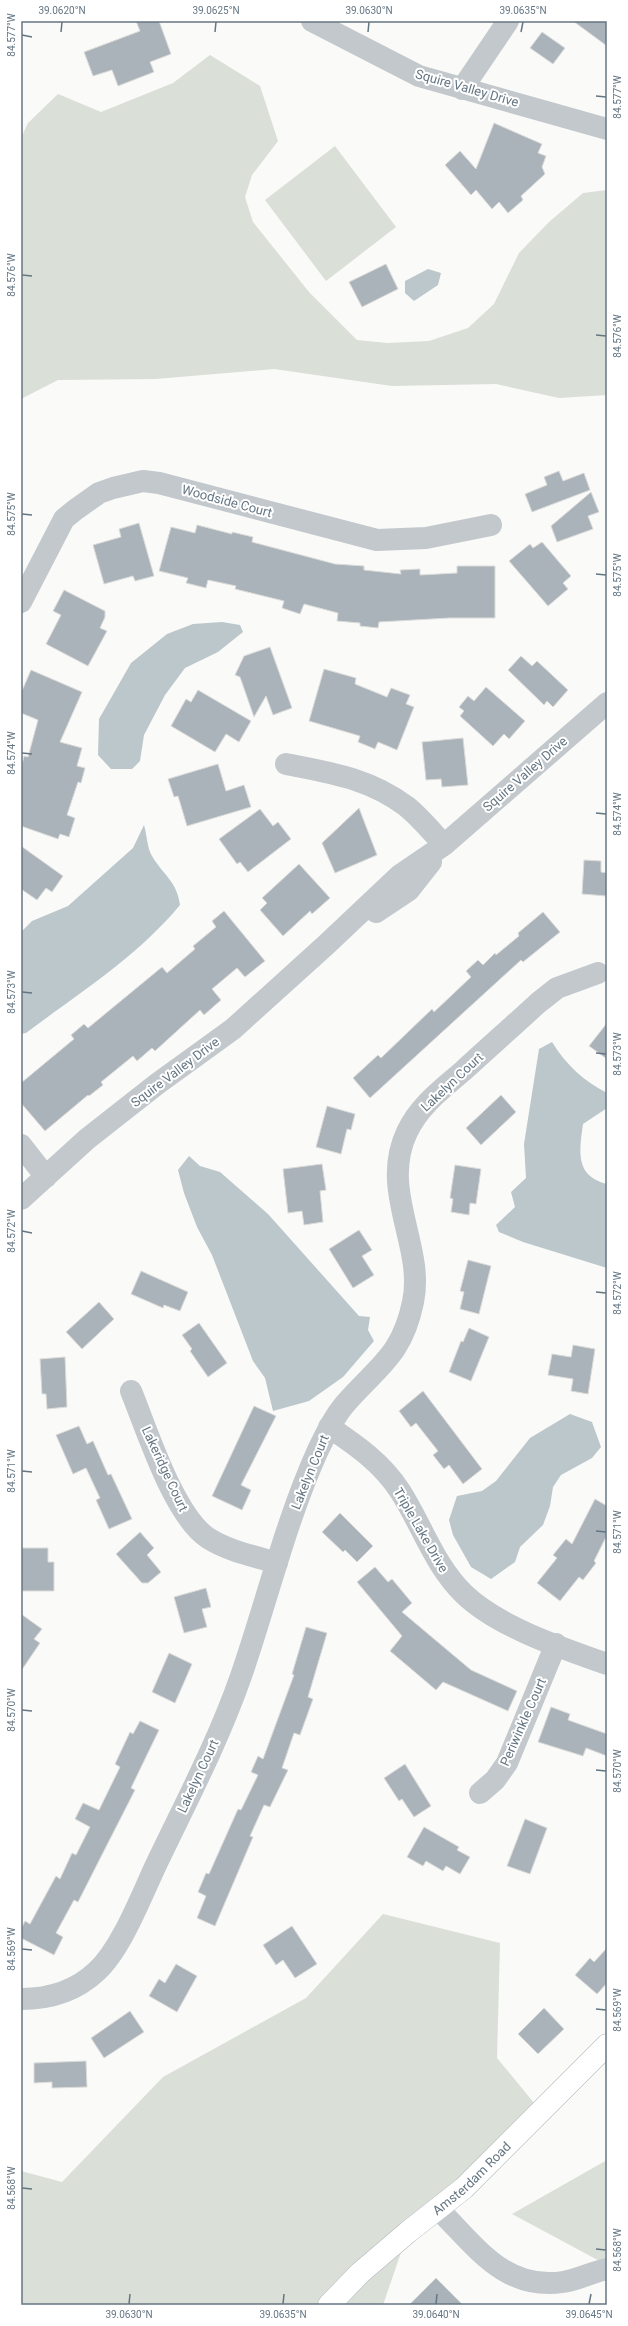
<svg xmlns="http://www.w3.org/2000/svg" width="628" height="2326" font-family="Roboto,sans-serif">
<rect width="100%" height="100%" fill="#fafaf8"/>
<path fill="#dadfd7" d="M210 55 260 86 278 141 252 175 245 197 253 222 309 292 357 340 387 343 429 341 468 328 494 304 519 253 549 222 583 193 607 190V395L559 398 496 384 392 386 274 369 156 379 58 380 21 399V138L28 123 58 94 101 112 173 83Z
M335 146 396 227 326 281 265 200Z
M383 1914 500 1943 497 2058 539 2109 408 2232 383 2305H21V2171L62 2182 163 2077 306 1998Z
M607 2160V2265L512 2214Z"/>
<path fill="#bbc7cb" d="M428 269 441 273 438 285 414 301 405 293V281Z
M222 622 240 625 243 632 218 652 185 668 165 695 144 735 140 761 132 769H111L98 755 99 719 131 663 167 634 193 624Z
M144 825C147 835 147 848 152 856 163 875 177 881 180 905 137 957 79 993 26 1033L21 1034V932L32 921 68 906 133 848Z
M552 1042C566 1065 584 1081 607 1093V1108L583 1124C579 1152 575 1176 607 1184V1268L523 1242 499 1232 496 1225 515 1207 511 1192 526 1178 524 1144 539 1049Z
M189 1156 200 1166 220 1172 268 1214 359 1316 370 1317 368 1330 374 1341 343 1377 309 1401 273 1411 265 1378 253 1361 212 1255 197 1227 184 1193 178 1170Z
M570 1414 592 1422 601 1447 592 1458 561 1475 553 1487 550 1506 543 1525 520 1547 515 1562 491 1579 471 1567 453 1535 449 1520 457 1496 482 1491 496 1481 530 1438Z"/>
<path fill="#aab3b9" stroke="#dcdcda" d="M136 21H159L171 54 150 62 154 72 118 86 112 70 93 76 84 52 140 31Z
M573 21H607V46Z
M542 32 565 48 553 64 530 48Z
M494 123 542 144 538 153 546 156 542 167 545 174 521 196 523 200 508 213 499 202 492 209 476 190 471 195 445 165 460 151 476 169Z
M386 264 398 289 362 307 349 282Z
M559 471 563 481 584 473 590 490 532 512 525 494 547 485 544 477Z
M591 492 599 512 588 516 593 529 557 542 551 526Z
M139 523 154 576 135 581 133 576 104 584 93 545 121 537 119 529Z
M197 525 232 534V532L253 537 252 542 335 564 364 566V570L401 574 400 570 420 569V575L457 573V566H495V618H449L379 622 378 628 360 626V623L337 621 338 613 304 604 300 614 282 608 284 601 235 589 236 586 208 580 206 588 186 583 188 578 159 571 171 527 195 533Z
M542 542 571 576 563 583 568 589 548 606 509 561 530 544 533 548Z
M64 590 105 611V617L100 628 107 631 88 666 46 644 61 615 53 611Z
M270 647 292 708 273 715 266 696 254 717 240 677 235 675 244 656Z
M521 656 532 666 537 661 568 690 553 707 547 701 544 705 508 670Z
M324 669 356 678 355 684 387 697 391 688 410 695 406 704 414 707 397 750 378 742 375 749 358 742 360 736 309 721Z
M31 670 82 692 60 742 82 748 77 766 85 768 81 783 78 782 67 815 75 818 69 837 60 834 58 839 21 826V769L24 756 28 757 38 720 21 713V693Z
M486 687 525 721 509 739 504 734 493 746 460 716 464 711 459 707 468 696 474 701Z
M198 690 251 721 239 742 226 734 215 752 171 726 186 699 191 702Z
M463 738 468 785 442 787 441 779 426 780 422 742Z
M218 764 226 791 244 785 251 807 187 826 178 796 174 797 168 779Z
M359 808 377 855 335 873 322 843Z
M260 809 273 826 278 822 291 839 248 872 240 862 237 864 219 839Z
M21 846 63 876 52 892 46 888 37 900 21 889Z
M584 860 601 861V872L607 873V896L582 894Z
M299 864 330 898 312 914 310 911 283 936 260 910 267 903 262 898Z
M224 911 265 961 245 977 237 968 212 989 221 1000 204 1015 200 1010 155 1051 152 1048 137 1061 133 1056 101 1082 103 1085 89 1096 88 1095 45 1131 21 1103V1083L74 1039 71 1035 84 1024 88 1028 162 967 167 973 195 949 193 946 216 927 212 921Z
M543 912 560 932 523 962 521 960 370 1098 353 1078 378 1055 381 1058 432 1009 434 1012 471 977 466 971 478 960 483 965 495 953 496 955 519 936 518 933Z
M607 1023V1059L589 1046Z
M501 1095 516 1112 481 1145 466 1128Z
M327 1106 355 1114 351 1130 347 1129 341 1154 316 1147Z
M322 1164 326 1190 320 1191 323 1222 304 1225 302 1211 288 1213 283 1169Z
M455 1165 481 1169 476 1204 470 1203 469 1215 451 1212 453 1199 450 1198Z
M359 1230 372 1250 362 1256 374 1275 353 1288 329 1249Z
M468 1260 491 1266 479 1314 460 1309 464 1292 460 1291Z
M141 1271 188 1292 180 1311 164 1305 163 1308 131 1294Z
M99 1302 114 1319 82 1349 66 1332Z
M199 1323 227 1363 208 1377 190 1351 192 1349 182 1335Z
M469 1328 489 1337 471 1381 449 1372 461 1341 463 1342Z
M573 1345 595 1349 588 1394 571 1391 573 1379 548 1375 552 1354 571 1357Z
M65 1357 67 1407 47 1409 46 1394H42L40 1359Z
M423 1391 482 1469 463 1484 449 1465 444 1469 433 1455 438 1451 416 1423 411 1427 399 1411Z
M254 1406 276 1416 241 1485 251 1490 242 1510 212 1496Z
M79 1426 87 1444 93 1441 108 1475 111 1474 132 1519 109 1529 96 1500 100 1498 86 1468 73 1474 56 1435Z
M595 1499 607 1506V1535L594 1561 596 1563 583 1580 579 1577 560 1601 537 1583 557 1558 553 1555 566 1539 572 1544Z
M340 1513 373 1546 357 1562 345 1550 343 1552 322 1532Z
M140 1532 154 1548 147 1555 161 1572 148 1583H142L116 1554Z
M21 1548H48V1562H54V1591H21Z
M375 1567 388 1582 392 1579 412 1603 402 1612 471 1670 517 1691 508 1711 443 1682 436 1690 390 1651 402 1636 357 1582Z
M206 1588 211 1607 202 1609 207 1627 184 1633 174 1597Z
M21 1614 42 1629 34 1639 40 1643 21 1671Z
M306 1627 327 1633 308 1697 313 1699 300 1735 294 1733 282 1768 288 1770 270 1807 264 1805 250 1836 253 1837 215 1926 197 1918 206 1896 198 1892 206 1873 209 1874 238 1809 241 1810 258 1775 251 1772 258 1756 263 1759 294 1675 292 1674Z
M169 1653 192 1664 175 1703 152 1692Z
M551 1707 570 1714 568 1720 607 1734V1756L586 1748 583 1756 538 1742Z
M140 1721 159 1730 131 1788 135 1790 111 1837 78 1902 74 1900 56 1933 63 1937 54 1955 21 1938V1929L25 1921 30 1924 56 1876 60 1879 72 1853 76 1855 90 1827 75 1819 83 1803 99 1810 120 1767 115 1764 130 1732 133 1734Z
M405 1764 431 1806 414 1817 402 1799 399 1801 384 1778Z
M525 1819 547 1828 530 1874 507 1866Z
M424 1827 459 1847 457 1850 470 1857 460 1874 446 1866 443 1871 426 1861 423 1866 407 1857Z
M292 1926 317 1964 295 1978 283 1960 276 1965 263 1945Z
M607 1948V1983L597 1994 575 1975 590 1958 594 1962Z
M176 1964 197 1976 177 2012 149 1996 159 1979 165 1983Z
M544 2008 564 2029 538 2054 518 2034Z
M130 2011 144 2032 104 2058 91 2038Z
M86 2061 87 2087 52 2088V2082L34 2083V2063Z
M436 2278 463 2305H409Z"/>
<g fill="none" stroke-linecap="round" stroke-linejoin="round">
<defs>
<g id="secondary">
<path id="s1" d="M329 2305 360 2273 408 2232 464 2188 607 2045"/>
</g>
</defs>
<use href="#secondary" stroke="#b3babf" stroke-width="23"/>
<path stroke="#c3c8cc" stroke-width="22" d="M312 21 419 76 607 129
M462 89 508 21
M21 602 64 519 75 510 99 493 113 488 143 481 159 483 377 540 426 538 491 525
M286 764C331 773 368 778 406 806 420 817 432 832 444 845
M376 912 409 890 431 862
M21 1145 46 1177
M21 1199 87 1139 157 1084 233 1029 327 944 400 875 444 845 607 703
M131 1391C147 1430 174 1516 208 1538 228 1551 254 1556 277 1563
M329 1427C356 1445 382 1463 400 1491 422 1525 434 1565 464 1594 498 1627 562 1648 607 1664
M480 1793 495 1780 507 1763 556 1644
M21 1999C50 1999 76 1991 97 1971 121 1949 141 1897 155 1867 185 1804 218 1742 241 1676 267 1601 285 1523 318 1450 326 1434 333 1418 345 1404 378 1366 402 1356 413 1302 425 1246 379 1191 407 1132 419 1106 442 1089 463 1071 488 1048 513 1026 538 1003L557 988 598 973
M438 2209C475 2245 504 2291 563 2282 578 2280 592 2272 607 2269"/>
<use href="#secondary" stroke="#fff" stroke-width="22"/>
</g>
<path fill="none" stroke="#657683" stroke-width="1.5" d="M61 32 62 22M215 32 216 22M368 32 369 22M521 32 523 22M22 35 32 37M596 96 606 97M22 275 32 276M596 335 606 336M22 514 32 515M596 574 606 575M22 753 32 754M596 813 606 814M22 992 32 993M596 1053 606 1054M22 1231 32 1233M596 1292 606 1293M22 1471 32 1472M596 1531 606 1532M22 1710 32 1711M596 1770 606 1771M22 1949 32 1950M596 2009 606 2010M22 2188 32 2189M596 2249 606 2250M129 2304 130 2294M283 2304 284 2294M436 2304 437 2294M589 2304 591 2294"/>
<g text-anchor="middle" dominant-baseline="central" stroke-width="4" stroke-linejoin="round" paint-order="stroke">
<g font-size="13" fill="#657683" stroke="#fff">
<text transform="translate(467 88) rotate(16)">Squire Valley Drive</text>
<text transform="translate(227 501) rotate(15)">Woodside Court</text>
<text transform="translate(525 774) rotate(-41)">Squire Valley Drive</text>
<text transform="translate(175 1072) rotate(-37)">Squire Valley Drive</text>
<text transform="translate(452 1082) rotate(-43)">Lakelyn Court</text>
<text transform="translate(165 1469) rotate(65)">Lakeridge Court</text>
<text transform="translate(310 1472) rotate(-68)">Lakelyn Court</text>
<text transform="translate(421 1530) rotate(60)">Triple Lake Drive</text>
<text transform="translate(523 1722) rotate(-66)">Periwinkle Court</text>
<text transform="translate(198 1776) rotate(-65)">Lakelyn Court</text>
<text stroke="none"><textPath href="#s1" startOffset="191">Amsterdam Road</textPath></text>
</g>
</g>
<rect width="628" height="2326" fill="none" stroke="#ffffff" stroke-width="44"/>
<rect x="22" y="22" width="584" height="2282" fill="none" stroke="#657683" stroke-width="1.5"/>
<g font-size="10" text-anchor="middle" fill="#657683">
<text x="62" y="14">39.0620°N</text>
<text x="216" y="14">39.0625°N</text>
<text x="369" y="14">39.0630°N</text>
<text x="523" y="14">39.0635°N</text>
<text transform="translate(11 35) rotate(-90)" y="4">84.577°W</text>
<text transform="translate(617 97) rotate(-90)" y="4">84.577°W</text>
<text transform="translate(11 275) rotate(-90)" y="4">84.576°W</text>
<text transform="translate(617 336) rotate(-90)" y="4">84.576°W</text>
<text transform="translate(11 514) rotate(-90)" y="4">84.575°W</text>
<text transform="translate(617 575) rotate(-90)" y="4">84.575°W</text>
<text transform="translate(11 753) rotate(-90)" y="4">84.574°W</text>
<text transform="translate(617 814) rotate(-90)" y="4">84.574°W</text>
<text transform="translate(11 992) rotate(-90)" y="4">84.573°W</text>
<text transform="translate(617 1054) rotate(-90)" y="4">84.573°W</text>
<text transform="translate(11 1231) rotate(-90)" y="4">84.572°W</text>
<text transform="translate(617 1293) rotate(-90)" y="4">84.572°W</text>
<text transform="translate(11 1471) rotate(-90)" y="4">84.571°W</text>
<text transform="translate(617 1532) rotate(-90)" y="4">84.571°W</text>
<text transform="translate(11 1710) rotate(-90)" y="4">84.570°W</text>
<text transform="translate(617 1771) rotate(-90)" y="4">84.570°W</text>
<text transform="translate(11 1949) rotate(-90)" y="4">84.569°W</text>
<text transform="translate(617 2010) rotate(-90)" y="4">84.569°W</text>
<text transform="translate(11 2188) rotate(-90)" y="4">84.568°W</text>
<text transform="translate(617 2250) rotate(-90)" y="4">84.568°W</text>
<text x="129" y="2318">39.0630°N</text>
<text x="283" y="2318">39.0635°N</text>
<text x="436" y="2318">39.0640°N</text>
<text x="589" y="2318">39.0645°N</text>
</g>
</svg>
